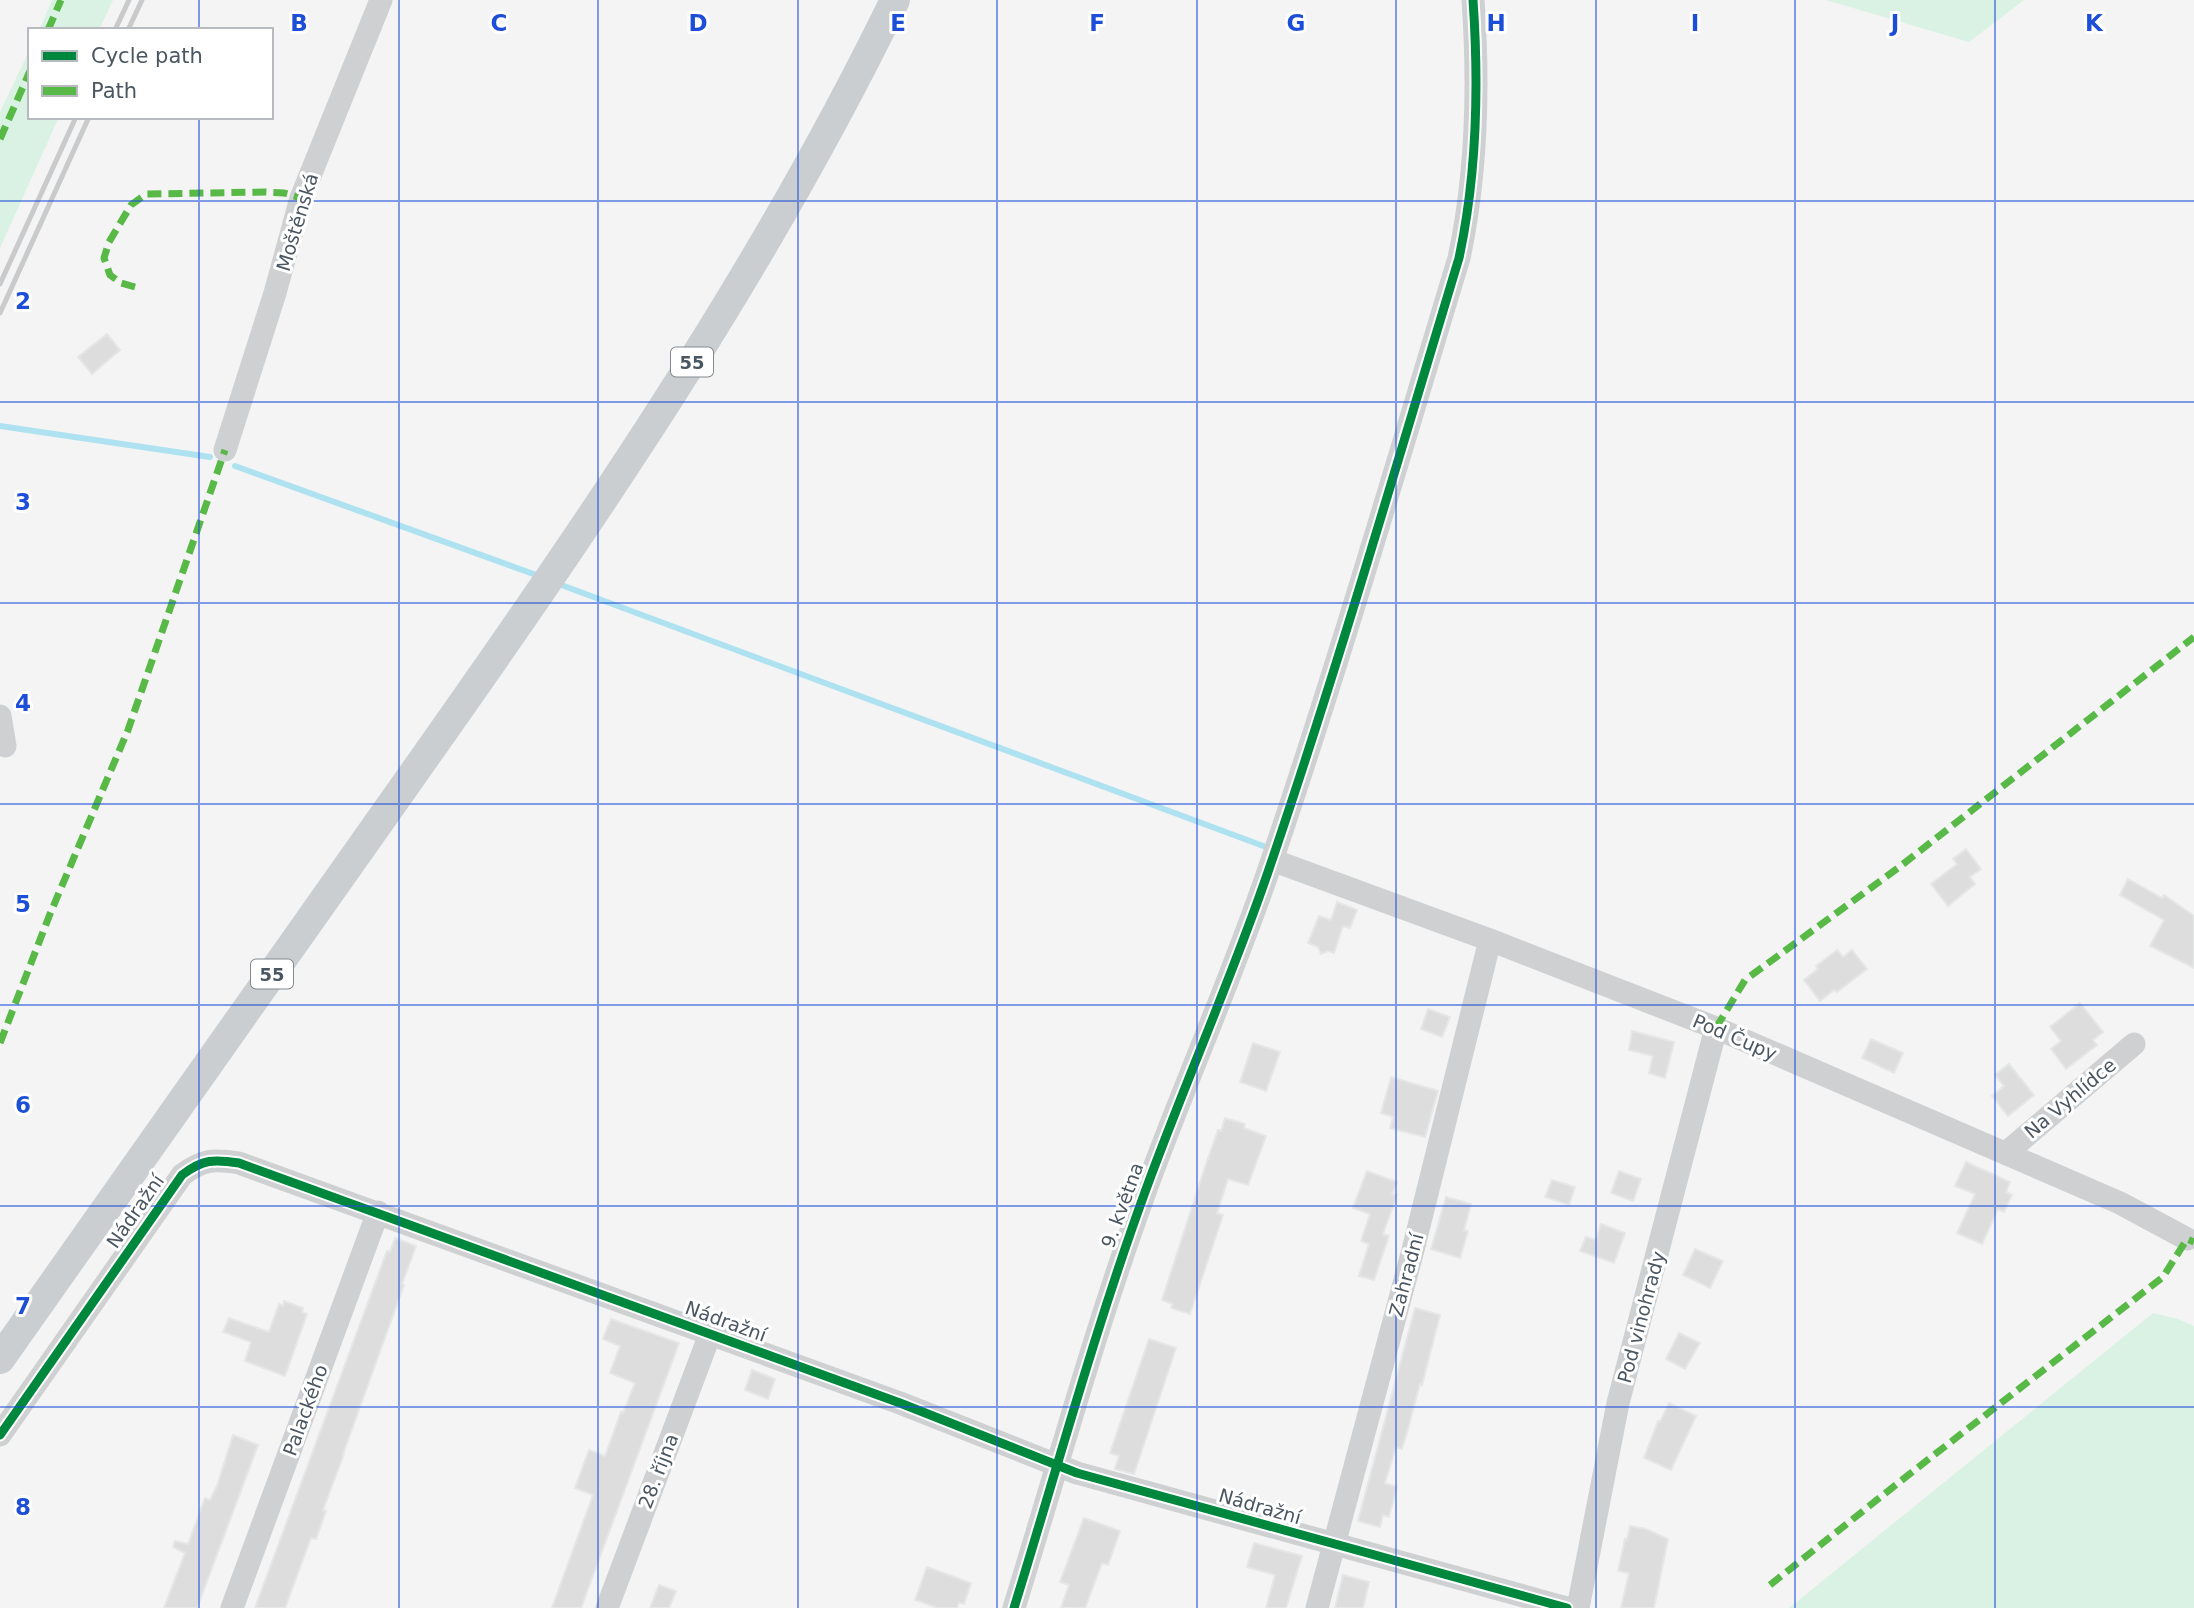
<svg xmlns="http://www.w3.org/2000/svg" width="2194" height="1608" font-family="'DejaVu Sans',sans-serif">
<rect width="100%" height="100%" fill="#f4f4f4"/>
<path fill="#d9f2e3" d="M52 0H113L99 30H39Z
M1826 0H2024L1969 42Z
M30 49V117H59L0 248V112Z
M2153 1313 2178 1319 2194 1326V1608H1789Z"/>
<g fill="none" stroke-linecap="round" stroke-linejoin="round">
<path stroke="#aee2f0" stroke-width="6" d="M0 426 210 457
M235 466 539 576
M556 583 1266 847"/>
</g>
<path fill="#ddddde" stroke="#e5e6e7" stroke-width="2" d="M107 334 120 350 92 374 78 357Z
M1966 849 1981 869 1970 877 1975 884 1948 906 1931 884 1957 864 1953 859Z
M2128 879 2162 898 2164 895 2194 916V968L2150 946 2164 920 2120 895Z
M1337 902 1357 910 1350 928 1343 926 1334 953 1328 951 1321 954 1318 947 1308 943 1319 916 1331 920Z
M1837 950 1843 957 1852 950 1867 969 1837 992 1834 990 1820 1001 1804 980 1818 969 1816 966Z
M2080 1003 2103 1032 2093 1040 2097 1045 2066 1069 2051 1049 2061 1041 2050 1027Z
M1428 1009 1450 1017 1442 1037 1421 1029Z
M1632 1031 1674 1042 1665 1078 1649 1073 1653 1056 1629 1050Z
M1871 1039 1903 1053 1894 1073 1862 1058Z
M1253 1043 1280 1052 1266 1091 1240 1082Z
M2009 1064 2034 1095 2008 1116 1992 1096 2004 1086 1995 1075Z
M1391 1077 1438 1091 1425 1137 1390 1128 1393 1117 1381 1113Z
M1225 1118 1245 1124 1244 1128 1266 1136 1248 1185 1228 1179 1217 1213 1223 1215 1190 1314 1171 1308 1173 1304 1162 1300 1204 1170 1218 1130 1221 1131Z
M1966 1162 2010 1182 2006 1192 2012 1195 2004 1212 1998 1209 1982 1244 1957 1233 1975 1194 1955 1186Z
M1367 1171 1397 1182 1392 1194 1397 1195 1383 1234 1389 1236 1374 1280 1359 1276 1369 1244 1361 1241 1370 1214 1353 1208Z
M1619 1171 1641 1179 1633 1201 1611 1193Z
M1552 1180 1575 1187 1569 1205 1545 1197Z
M1446 1197 1471 1204 1464 1230 1468 1231 1460 1258 1431 1249Z
M1601 1224 1625 1233 1614 1263 1580 1251 1586 1237 1596 1240Z
M395 1238 416 1246 402 1284 404 1285 343 1454H344L323 1510 326 1511 316 1539 311 1538 285 1608H255L387 1251 390 1252Z
M1695 1249 1723 1261 1710 1288 1683 1275Z
M284 1301 303 1308 302 1312 307 1314 285 1376 245 1361 251 1342 223 1332 229 1318 269 1332 279 1304 283 1306Z
M1415 1308 1440 1315 1422 1385 1420 1384 1406 1436 1402 1449 1396 1447 1385 1483 1397 1487 1389 1517 1383 1515 1380 1527 1358 1521Z
M611 1319 679 1343 581 1608H552L593 1495 575 1488 589 1450 605 1456 621 1412 623 1413 635 1383 610 1373 620 1346 603 1339Z
M1679 1333 1700 1343 1685 1369 1666 1359Z
M1149 1339 1176 1348 1134 1474 1115 1469 1119 1456 1110 1453Z
M752 1370 775 1379 768 1399 745 1390Z
M1669 1403 1696 1416 1671 1470 1644 1458 1658 1421 1660 1422Z
M233 1435 258 1445 197 1608H164L185 1553 173 1547 175 1541 188 1544 205 1498 210 1500 217 1486Z
M1084 1518 1120 1531 1108 1565 1102 1563 1085 1608H1061L1069 1585 1060 1582Z
M1630 1526 1646 1529 1668 1539 1654 1608H1621L1629 1573 1618 1571 1625 1539 1627 1540Z
M1254 1543 1302 1556 1286 1608H1266L1275 1575 1247 1567Z
M927 1567 971 1583 964 1604 959 1602 957 1608H938L915 1600Z
M1343 1575 1369 1582 1363 1608H1335Z
M659 1585 676 1591 669 1608H650Z"/>
<g fill="none" stroke-linecap="round" stroke-linejoin="round">
<path stroke="#ced0d2" stroke-width="23" d="M225 450 275 293 301 198 381 0
M0 716 5 746
M1272 860 1490 940 1716 1028 2120 1203 2187 1239
M2006 1153 2134 1044
M0 1435 182 1175C203 1159 214 1159 239 1163L900 1403 1077 1473 1567 1608
M232 1608 378 1212
M607 1608 710 1334
M1014 1608C1057 1469 1095 1329 1145 1192 1184 1085 1231 980 1268 872 1337 670 1397 463 1459 258 1477 174 1479 86 1473 0
M1317 1608 1413 1250 1490 940
M1578 1608 1618 1403 1716 1028"/>
<path stroke="#caced1" stroke-width="30" d="M0 1359C135 1167 271 976 406 784 584 532 760 278 895 0"/>
<path stroke="#c9cacc" stroke-width="5" d="M115 30 129 0
M128 30 142 0
M0 284 76 117
M0 313 89 117"/>
<path stroke="#58b947" stroke-width="7" stroke-dasharray="14 7" stroke-linecap="butt" d="M48 30 61 0
M0 139 30 71
M135 287 121 283 110 275 104 258 109 242 131 205 146 194 266 192 284 193 301 198
M1716 1028 1745 980 1898 868 2194 637
M0 1043 50 914 128 730 225 450
M1770 1585 1907 1476 2163 1277 2187 1239 2194 1242"/>
<defs>
<path id="cycleway" d="M0 1435 182 1175C203 1159 214 1159 239 1163L900 1403 1077 1473 1567 1608
M1014 1608C1057 1469 1095 1329 1145 1192 1184 1085 1231 980 1268 872 1337 670 1397 463 1459 258 1477 174 1479 86 1473 0"/>
</defs>
<use href="#cycleway" stroke="#fff" stroke-width="13"/>
<use href="#cycleway" stroke="#00873e" stroke-width="9"/>
</g>
<path fill="none" stroke="#1d4ed8" stroke-width="2" stroke-opacity="0.55" d="M199 0V30M399 0V1608M598 0V1608M798 0V1608M997 0V1608M1197 0V1608M1396 0V1608M1596 0V1608M1795 0V1608M1995 0V1608M199 117V1608M0 201H2194M0 402H2194M0 603H2194M0 804H2194M0 1005H2194M0 1206H2194M0 1407H2194"/>
<g text-anchor="middle" dominant-baseline="central" stroke-width="6" stroke-linejoin="round" paint-order="stroke">
<g fill="#fff" stroke="#808990" stroke-width="2">
<rect x="671" y="347.5" width="42" height="29" rx="5"/>
<rect x="251" y="959.5" width="42" height="29" rx="5"/>
</g>
<g font-size="18" font-weight="bold" fill="#4a5661">
<text x="692" y="362">55</text>
<text x="272" y="974">55</text>
</g>
<g font-size="19" fill="#4a5661" stroke="#fff">
<text transform="translate(297 222) rotate(-73)">Moštěnská</text>
<text transform="translate(1735 1037) rotate(23)">Pod Čupy</text>
<text transform="translate(2070 1098) rotate(-40)">Na Vyhlídce</text>
<text transform="translate(1122 1205) rotate(-70)">9. května</text>
<text transform="translate(135 1211) rotate(-55)">Nádražní</text>
<text transform="translate(1406 1275) rotate(-75)">Zahradní</text>
<text transform="translate(1641 1317) rotate(-75)">Pod vinohrady</text>
<text transform="translate(726 1321) rotate(20)">Nádražní</text>
<text transform="translate(305 1410) rotate(-70)">Palackého</text>
<text transform="translate(658 1471) rotate(-69)">28. října</text>
<text transform="translate(1260 1506) rotate(16)">Nádražní</text>
</g>
</g>
<g font-size="23" text-anchor="middle" font-weight="bold" fill="#1d4ed8" stroke="#fff" stroke-width="6" stroke-linejoin="round" paint-order="stroke">
<text x="299" y="31">B</text>
<text x="499" y="31">C</text>
<text x="698" y="31">D</text>
<text x="898" y="31">E</text>
<text x="1097" y="31">F</text>
<text x="1296" y="31">G</text>
<text x="1496" y="31">H</text>
<text x="1695" y="31">I</text>
<text x="1895" y="31">J</text>
<text x="2094" y="31">K</text>
<text x="23" y="309">2</text>
<text x="23" y="510">3</text>
<text x="23" y="711">4</text>
<text x="23" y="912">5</text>
<text x="23" y="1113">6</text>
<text x="23" y="1314">7</text>
<text x="23" y="1515">8</text>
</g>
<rect x="28" y="28" width="245" height="91" fill="#ffffff" stroke="#b7bbc0" stroke-width="2"/>
<rect x="42" y="51" width="35" height="10" fill="#00873e" stroke="#b7bbc0" stroke-width="2"/>
<text x="91" y="63" font-size="21" fill="#4a5661">Cycle path</text>
<rect x="42" y="86" width="35" height="10" fill="#58b947" stroke="#b7bbc0" stroke-width="2"/>
<text x="91" y="98" font-size="21" fill="#4a5661">Path</text>
</svg>
